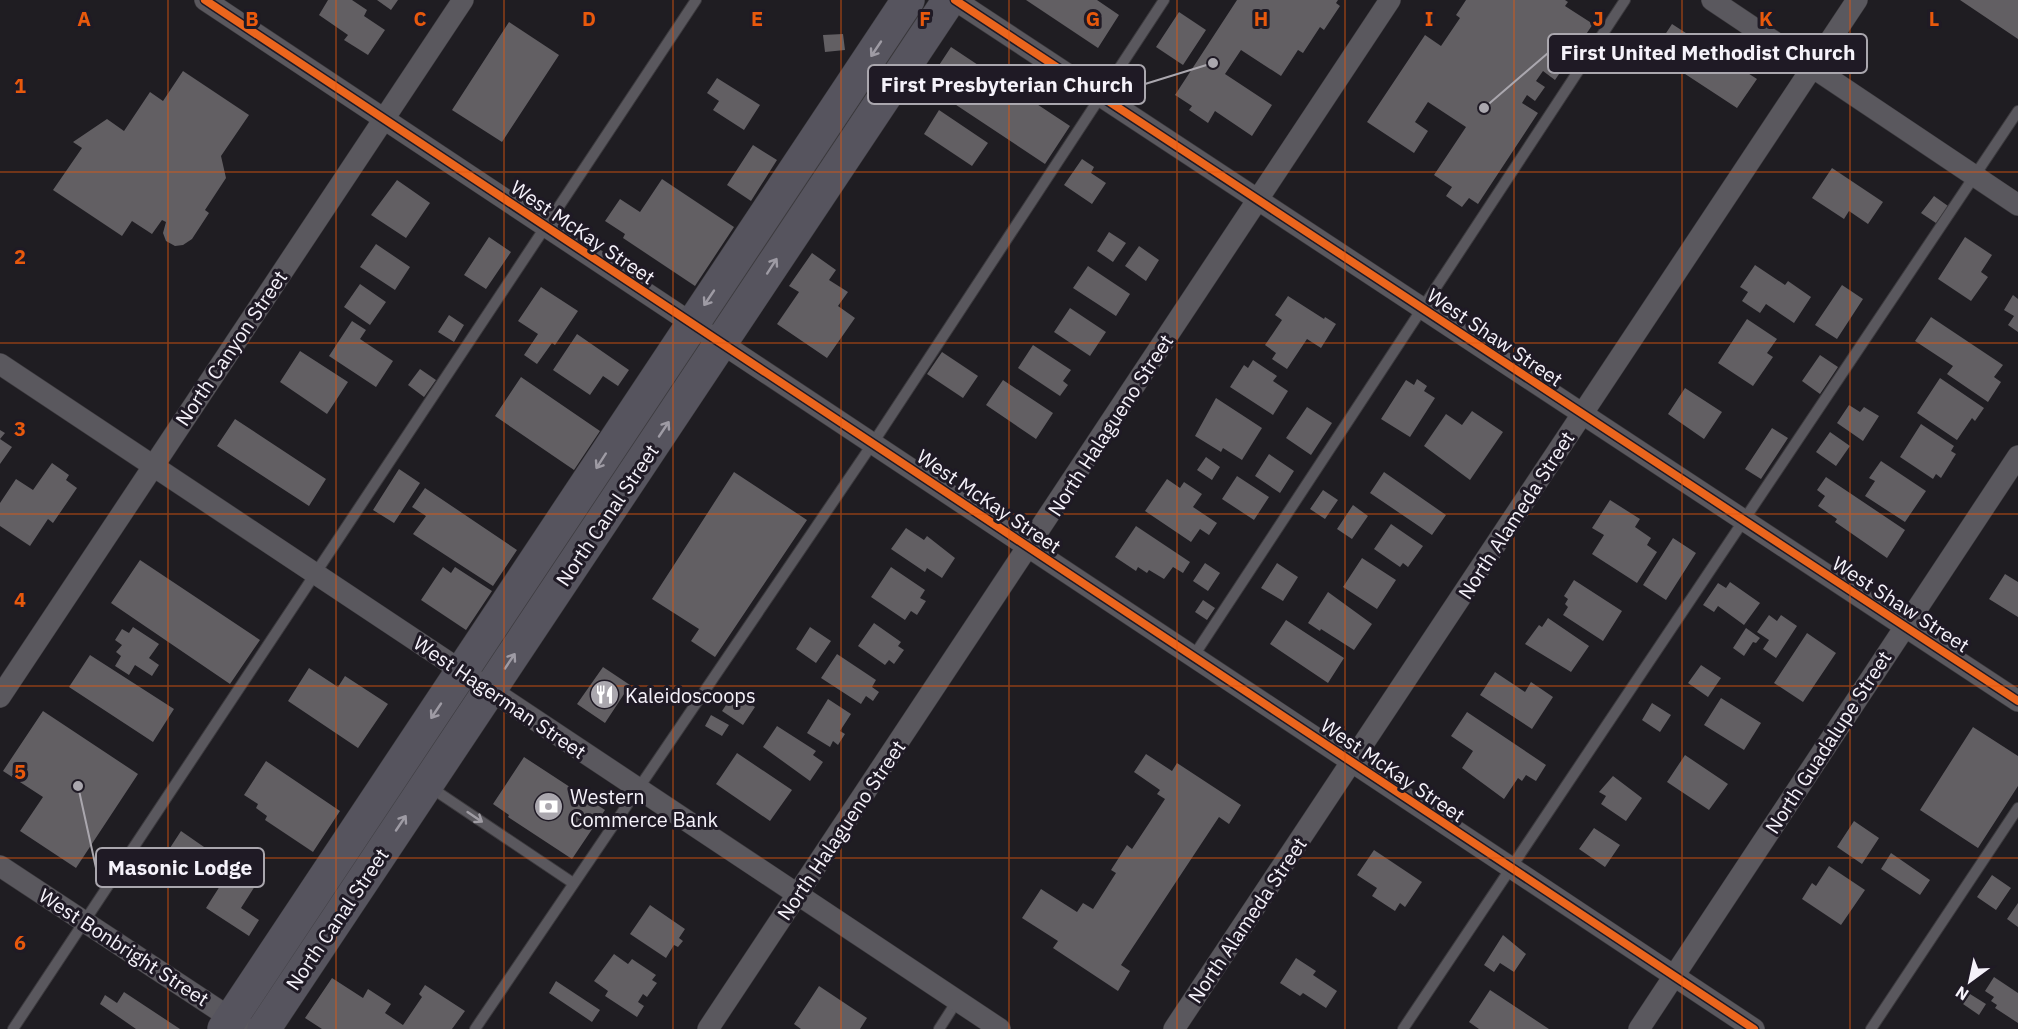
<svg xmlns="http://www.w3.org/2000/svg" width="2018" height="1029" font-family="'IBM Plex Sans',sans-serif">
<rect width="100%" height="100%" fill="#1f1d22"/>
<path fill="#625f63" d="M328 0H352L367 10 364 16 385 30 368 55 344 40 348 35 319 15Z
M377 0H398L391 10Z
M1026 0H1097L1119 15 1098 48Z
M1237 0H1338L1336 3 1340 6 1324 30 1320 27 1303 53 1298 50 1281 76 1241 50 1225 74 1272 105 1252 136 1215 111 1208 123 1189 110 1192 106 1175 95Z
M1466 0H1565L1568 2 1565 6 1593 24 1555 80 1543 71 1536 81 1545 87 1535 101 1527 95 1522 103 1538 113 1478 204 1469 198 1462 207 1446 196 1452 187 1434 175 1466 127 1428 102 1415 122 1428 131 1414 153 1367 122 1425 35 1441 46 1460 18 1456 15Z
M1960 0H2018V39Z
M1179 12 1206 30 1183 65 1156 47Z
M509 22 559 55 502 142 452 110Z
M1672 24 1757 79 1737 108 1653 53Z
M843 34 845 50 825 52 823 35Z
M951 47 1070 126 1045 164 926 85Z
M183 71 249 115 221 156 226 178 205 210 209 213 192 239 183 245 175 246 166 241 163 233 166 222 162 220 152 234 132 221 122 236 53 190 82 148 73 142 107 119 124 131 150 92 163 101Z
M717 78 760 105 744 130 713 110 719 101 707 93Z
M939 110 988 143 972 166 924 134Z
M753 145 777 160 751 201 727 185Z
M1082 159 1094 167 1091 173 1106 183 1092 204 1064 185Z
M1832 168 1883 202 1868 224 1849 211 1844 219 1812 198Z
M662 179 734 227 695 286 623 238 625 234 605 221 620 199 640 212Z
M397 180 430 203 406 238 371 215Z
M1934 196 1948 206 1936 223 1921 213Z
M1109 232 1126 243 1113 262 1097 251Z
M489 237 511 252 486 289 464 275Z
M1965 237 1992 255 1981 272 1988 277 1971 301 1938 279Z
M376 244 410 267 395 290 360 267Z
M1139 246 1159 260 1146 281 1125 266Z
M812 253 836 270 829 280 848 292 838 306 855 318 827 358 777 324 799 292 789 286Z
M1755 265 1785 285 1788 281 1811 297 1794 323 1766 304 1760 313 1742 301 1748 292 1740 287Z
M1088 266 1130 294 1116 316 1073 288Z
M360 284 386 302 370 325 344 307Z
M1842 285 1863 299 1837 339 1815 325Z
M541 287 578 311 555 345 552 343 537 364 524 355 538 334 518 321Z
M2013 295 2018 299V332L2008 325 2014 316 2004 310Z
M1288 296 1324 319 1325 317 1336 324 1321 348 1307 339 1287 369 1272 359 1276 353 1265 345 1282 320 1275 315Z
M1070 308 1106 332 1090 356 1054 332Z
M449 315 464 325 454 342 438 332Z
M1931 317 2003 365 1994 377 2001 382 1988 402 1947 374 1953 366 1915 341Z
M1747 319 1777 339 1767 353 1773 357 1753 386 1718 363Z
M352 321 366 330 360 339 393 361 376 387 329 356Z
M577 334 629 370 618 386 603 376 590 395 553 370Z
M1033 345 1071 370 1063 381 1068 385 1060 396 1018 368Z
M300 351 348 382 327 414 280 382Z
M942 352 978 376 963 398 927 374Z
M1820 355 1838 367 1820 394 1802 381Z
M1253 360 1277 376 1273 381 1288 391 1273 415 1230 387 1244 365 1248 368Z
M420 369 436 380 424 397 408 385Z
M521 377 600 431 574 470 495 416Z
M1940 378 1984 408 1975 421 1972 418 1957 440 1917 413Z
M1417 379 1427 386 1424 391 1435 398 1410 437 1381 419 1406 380 1414 385Z
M1003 380 1053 413 1036 439 986 405Z
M1685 388 1722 412 1704 439 1668 414Z
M1216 398 1262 428 1242 460 1223 448 1221 452 1195 436Z
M1849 405 1860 412 1864 407 1879 416 1863 441 1837 423Z
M1307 407 1332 423 1311 455 1286 438Z
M1472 411 1503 432 1470 480 1424 446 1446 414 1462 425Z
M235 419 326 479 309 506 217 446Z
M1921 424 1954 446 1951 451 1956 454 1941 478 1936 474 1933 479 1900 457Z
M1772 428 1788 438 1761 479 1745 469Z
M0 430 5 433 0 439 12 447 0 464Z
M1830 432 1850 446 1836 466 1816 452Z
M1269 454 1294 471 1280 493 1255 476Z
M1206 457 1220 467 1212 480 1197 470Z
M1881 461 1926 491 1905 522 1865 496 1875 481 1869 478Z
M52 463 69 475 66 480 77 488 53 523 48 519 30 546 0 526V503L16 479 33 490Z
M399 469 420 483 394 523 373 510Z
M734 472 807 520 715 657 691 641 699 629 652 599Z
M1384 472 1446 515 1432 535 1370 493Z
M1237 476 1269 497 1254 520 1222 499Z
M1826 477 1905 530 1887 558 1835 522 1837 519 1818 506 1825 496 1817 490Z
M1167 479 1180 488 1184 482 1202 494 1193 507 1217 523 1209 535 1200 529 1191 542 1145 511Z
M425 488 517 550 493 586 413 534 426 516 412 507Z
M1323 490 1338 500 1325 519 1310 509Z
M1610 500 1640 519 1635 527 1651 538 1647 545 1657 552 1637 583 1592 554 1604 535 1592 528Z
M1353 505 1368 516 1352 539 1337 529Z
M1391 524 1423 546 1408 567 1403 563 1400 567 1374 549Z
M1136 526 1190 562 1183 573 1173 567 1164 579 1149 570 1147 573 1138 567 1136 571 1115 557Z
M906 528 924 540 927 536 955 558 942 578 927 568 925 572 891 549Z
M1673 538 1696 553 1666 600 1643 585Z
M1362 558 1396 580 1377 609 1343 587Z
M140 560 260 640 230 684 111 603Z
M1205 563 1220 573 1208 591 1193 581Z
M1277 563 1298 577 1283 601 1261 588Z
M443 567 451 573 455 567 492 591 466 630 421 600Z
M891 567 925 590 920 598 926 601 917 615 911 611 905 620 871 597Z
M2005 574 2018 582V617L1989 599Z
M1574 580 1622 611 1603 641 1563 615 1568 607 1565 604 1568 599 1564 596Z
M1730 582 1760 603 1744 625 1718 606 1714 612 1703 605 1718 583 1726 588Z
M1328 592 1372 624 1354 650 1321 629 1320 631 1308 623Z
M1203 600 1215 608 1207 620 1195 612Z
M1769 615 1777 621 1781 615 1797 626 1776 658 1763 649 1769 640 1757 632Z
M1548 618 1589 646 1571 672 1525 644 1539 625 1542 627Z
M1286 620 1344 658 1328 683 1270 644Z
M874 623 901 642 898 646 904 650 894 664 889 660 885 665 858 646Z
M133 627 159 644 149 658 159 665 152 676 135 665 129 675 115 666 121 656 116 652 122 645 115 640 122 629 129 633Z
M810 627 831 641 816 663 796 649Z
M1746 628 1760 638 1756 643 1753 642 1744 656 1733 648Z
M1807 633 1836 653 1803 702 1774 683Z
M837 654 876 680 872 687 879 692 873 701 866 696 861 704 821 678Z
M90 655 174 709 153 742 69 687Z
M1701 665 1721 678 1708 697 1688 683Z
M603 667 630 685 605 723 577 704Z
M309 668 338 687 345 676 388 704 358 748 288 701Z
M1495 672 1525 692 1531 682 1553 697 1532 729 1480 695Z
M734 693 755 707 743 725 722 711Z
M1721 698 1761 723 1744 750 1704 725Z
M828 699 851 714 840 731 845 734 838 745 833 741 830 747 807 733Z
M1652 703 1671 715 1660 732 1642 720Z
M43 711 138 774 76 868 20 831 43 797 3 771Z
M1467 712 1546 765 1536 781 1526 775 1522 781 1518 778 1504 799 1462 768 1473 751 1451 736Z
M711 715 729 725 722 736 705 726Z
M777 726 816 751 813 755 823 762 810 781 763 747Z
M1973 727 2018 756V786L1978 848 1920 810Z
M737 753 792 790 770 821 716 784Z
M1146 754 1172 771 1177 763 1241 805 1229 824 1219 817 1121 965 1130 971 1118 991 1053 948 1058 941 1022 918 1041 889 1077 912 1083 903 1093 909 1116 873 1111 870 1127 845 1132 849 1165 799 1157 794 1160 790 1134 772Z
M1685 755 1728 784 1709 810 1667 782Z
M524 757 605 810 572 859 508 817 509 815 493 804Z
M266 761 340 811 313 852 265 820 267 816 256 808 258 804 244 795Z
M1613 776 1642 798 1626 821 1601 804 1606 796 1599 792Z
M1854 821 1879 838 1862 864 1837 847Z
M1594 828 1620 845 1605 867 1579 849Z
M181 831 217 856 203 876 168 851Z
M1374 850 1422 882 1405 907 1400 903 1395 911 1372 896 1377 888 1357 875Z
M1891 853 1930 880 1920 895 1881 869Z
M1829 866 1865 890 1841 925 1802 899 1812 883 1816 886Z
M232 867 257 883 241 908 259 920 249 936 206 908Z
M1992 875 2011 888 1996 910 1977 897Z
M2018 903V927L2007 919Z
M650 905 685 929 679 938 683 941 678 947 674 945 666 958 630 934Z
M1503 935 1526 954 1514 972 1500 963 1494 972 1484 965Z
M614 954 628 964 632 959 656 975 652 980 657 983 647 997 643 994 638 1002 644 1006 637 1017 605 996 608 991 594 981Z
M1296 958 1316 971 1313 975 1337 991 1326 1008 1303 993 1300 996 1280 983Z
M1994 977 2018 993V1023L1995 1008 1997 1005 1991 1001 1994 997 1985 991Z
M332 978 363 998 368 989 391 1004 385 1013 403 1025 422 997 419 994 425 985 465 1011 452 1029H322L305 1018Z
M556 981 600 1010 592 1022 549 993Z
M819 986 867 1018 860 1029H801L794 1024Z
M1490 990 1549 1029H1479L1469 1022Z
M124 992 180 1029H136L100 1004 105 995 117 1003Z
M1970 994 1986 1004 1979 1015 1963 1004Z"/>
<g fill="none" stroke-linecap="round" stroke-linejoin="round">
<defs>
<path id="lane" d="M1193 657 1625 0
M430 787 573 883
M13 1029 696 0
M475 1029 873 443 1164 0
M939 1029 957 1001
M1403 1029 2018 111
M1871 1029 2018 808"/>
<path id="street" d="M205 0 1754 1029
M955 0 2018 701
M1712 0 2018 205
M0 364 1000 1029
M0 697 463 0
M0 866 247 1029
M708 1029 1390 0
M1174 1029 1857 0
M1639 1029 2018 456"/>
<path id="highway" d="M224 1029 908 0
M264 1029 949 0"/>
</defs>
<use href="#lane" stroke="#3c3a3e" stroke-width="12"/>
<use href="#street" stroke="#3c3a3e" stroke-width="22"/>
<use href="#highway" stroke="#3c3a3e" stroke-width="34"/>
<use href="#lane" stroke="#5a585e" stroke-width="10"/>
<use href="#street" stroke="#5a585e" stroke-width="21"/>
<use href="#highway" stroke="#56545e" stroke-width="33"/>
<defs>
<path id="cycleway" d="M205 0 1754 1029
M955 0 2018 701"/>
</defs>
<use href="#cycleway" stroke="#1f1a25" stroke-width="11"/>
<use href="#cycleway" stroke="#eb651d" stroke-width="8"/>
</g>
<defs><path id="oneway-shaft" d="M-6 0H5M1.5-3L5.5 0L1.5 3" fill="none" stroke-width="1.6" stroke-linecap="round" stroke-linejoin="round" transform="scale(1.5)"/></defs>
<g stroke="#9e9ba4">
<use href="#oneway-shaft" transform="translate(876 49) rotate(124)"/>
<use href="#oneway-shaft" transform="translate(772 266) rotate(-57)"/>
<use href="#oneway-shaft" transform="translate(709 298) rotate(124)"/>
<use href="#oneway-shaft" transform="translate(664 429) rotate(-56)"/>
<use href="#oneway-shaft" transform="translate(601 461) rotate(123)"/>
<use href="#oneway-shaft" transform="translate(510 661) rotate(-56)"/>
<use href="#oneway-shaft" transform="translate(436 711) rotate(124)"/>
<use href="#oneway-shaft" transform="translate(401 823) rotate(-56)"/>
</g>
<use stroke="#a09da4" href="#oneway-shaft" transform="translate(475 817) rotate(34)"/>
<path fill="none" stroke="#e8590c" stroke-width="1.5" stroke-opacity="0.55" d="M168 0V1029M336 0V1029M504 0V1029M673 0V1029M841 0V1029M1009 0V1029M1177 0V1029M1345 0V1029M1514 0V1029M1682 0V1029M1850 0V1029M0 172H2018M0 343H2018M0 514H2018M0 686H2018M0 858H2018"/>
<defs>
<symbol id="restaurant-disc" viewBox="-11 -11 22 22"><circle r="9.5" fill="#aaa7ae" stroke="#1f1a25"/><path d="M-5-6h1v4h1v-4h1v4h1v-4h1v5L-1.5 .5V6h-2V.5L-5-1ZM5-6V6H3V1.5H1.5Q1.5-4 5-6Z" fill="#fff"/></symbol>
<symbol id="bank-disc" viewBox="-11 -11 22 22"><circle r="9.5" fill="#aaa7ae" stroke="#1f1a25"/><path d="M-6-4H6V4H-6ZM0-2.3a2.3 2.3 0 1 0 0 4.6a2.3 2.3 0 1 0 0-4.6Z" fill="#fff"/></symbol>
</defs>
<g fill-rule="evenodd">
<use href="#restaurant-disc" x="588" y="678" width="33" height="33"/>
<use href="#bank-disc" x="532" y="790" width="33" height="33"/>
</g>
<g text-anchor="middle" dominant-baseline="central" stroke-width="6" stroke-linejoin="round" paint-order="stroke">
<g font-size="20" fill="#f5f2fa" stroke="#1f1a25">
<text transform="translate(583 232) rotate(34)">West McKay Street</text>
<text transform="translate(1495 337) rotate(34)">West Shaw Street</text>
<text transform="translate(231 348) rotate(-56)">North Canyon Street</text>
<text transform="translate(1110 425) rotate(-57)">North Halagueno Street</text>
<text transform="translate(989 501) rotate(34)">West McKay Street</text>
<text transform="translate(607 515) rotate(-56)">North Canal Street</text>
<text transform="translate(1516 515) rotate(-57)">North Alameda Street</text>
<text transform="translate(1901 604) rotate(33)">West Shaw Street</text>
<text transform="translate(500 697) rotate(34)">West Hagerman Street</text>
<text transform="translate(1828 742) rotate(-57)">North Guadalupe Street</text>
<text transform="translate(1393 770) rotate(34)">West McKay Street</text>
<text transform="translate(841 830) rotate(-56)">North Halagueno Street</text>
<text transform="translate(337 919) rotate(-56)">North Canal Street</text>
<text transform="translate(1247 920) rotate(-56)">North Alameda Street</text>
<text transform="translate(124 947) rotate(33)">West Bonbright Street</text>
</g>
<g font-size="20" fill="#f5f2fa" stroke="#1f1a25" text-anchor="start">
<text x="625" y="695">Kaleidoscoops</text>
<text x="570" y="796">Western<tspan x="570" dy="23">Commerce Bank</tspan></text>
</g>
</g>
<g font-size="20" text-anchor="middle" font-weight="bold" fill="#e8590c" stroke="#1f1a25" stroke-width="6" stroke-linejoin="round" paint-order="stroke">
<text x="84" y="26">A</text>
<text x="252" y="26">B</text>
<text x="420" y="26">C</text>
<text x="589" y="26">D</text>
<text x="757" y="26">E</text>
<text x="925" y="26">F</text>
<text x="1093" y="26">G</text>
<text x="1261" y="26">H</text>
<text x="1429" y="26">I</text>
<text x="1598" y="26">J</text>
<text x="1766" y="26">K</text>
<text x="1934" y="26">L</text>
<text x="20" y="93">1</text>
<text x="20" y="264">2</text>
<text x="20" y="436">3</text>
<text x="20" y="607">4</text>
<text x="20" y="779">5</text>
<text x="20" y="950">6</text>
</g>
<path fill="none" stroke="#aaa7ae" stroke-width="2" d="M1484 108L1548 53M1213 63L1145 84M78 786L96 868"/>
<g fill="#aaa7ae" stroke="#1f1a25" stroke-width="2">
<circle cx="1484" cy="108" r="6"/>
<circle cx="1213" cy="63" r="6"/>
<circle cx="78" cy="786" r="6"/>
</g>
<g fill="#1f1a25" stroke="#aaa7ae" stroke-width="2">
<rect x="1548" y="34" width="319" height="39" rx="6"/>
<rect x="868" y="65" width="277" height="39" rx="6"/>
<rect x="96" y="848" width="168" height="39" rx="6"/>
</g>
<g font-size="21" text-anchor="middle" font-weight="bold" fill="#f5f2fa">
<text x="1708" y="60">First United Methodist Church</text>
<text x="1007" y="92">First Presbyterian Church</text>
<text x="180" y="875">Masonic Lodge</text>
</g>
<g transform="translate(1970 981) rotate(213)" stroke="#1f1a25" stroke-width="4.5" paint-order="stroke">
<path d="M0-4.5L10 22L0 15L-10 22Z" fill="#f5f2fa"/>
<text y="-9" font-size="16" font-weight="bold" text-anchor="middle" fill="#f5f2fa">N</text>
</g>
</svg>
